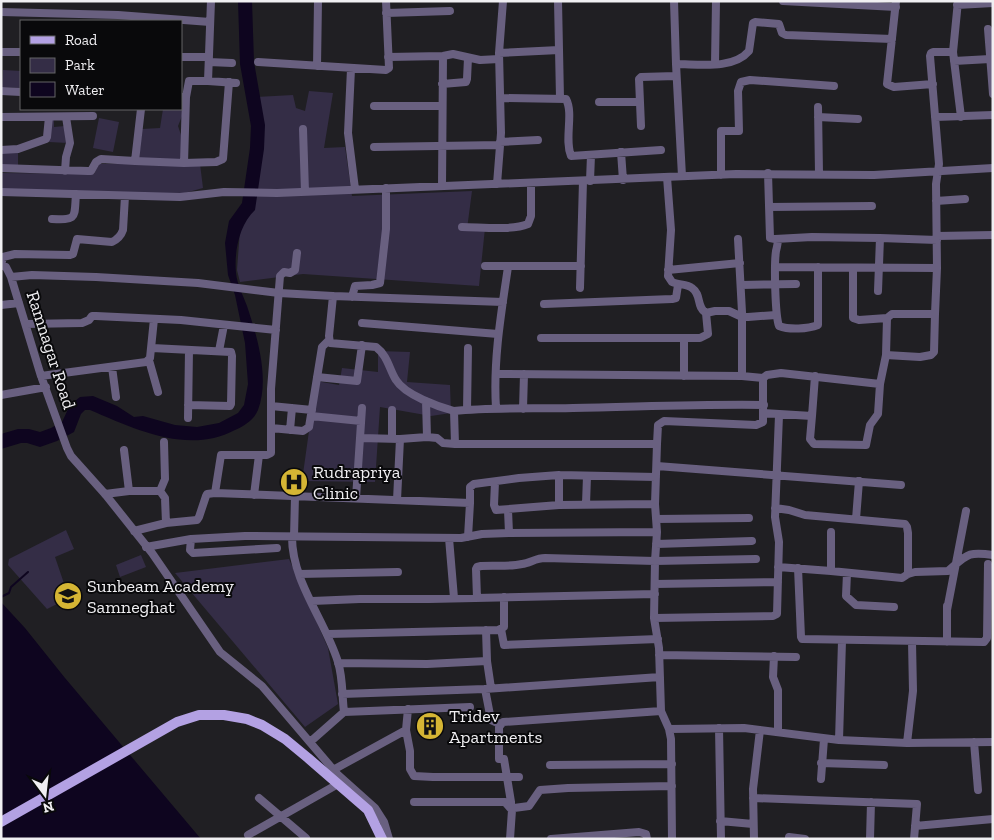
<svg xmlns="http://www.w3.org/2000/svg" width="994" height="840" font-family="'Zilla Slab',serif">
<rect width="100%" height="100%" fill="#201f23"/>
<path fill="#342d46" d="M3 70 21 71V88L2 87Z
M309 91 333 93 324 148 345 147 352 196 472 191 467 229 485 228 479 286 303 274 240 282 237 270 241 217 251 203 256 97 293 95 296 108 305 111Z
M181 103 182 116 178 126 186 150 180 159H139L142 129 160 128 163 109H181Z
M99 118 119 122 113 152 93 148Z
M50 120H54V127L65 126 68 143 49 142Z
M18 151V165L1 166V152Z
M99 164H200L203 188 181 194 1 191V173L94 174Z
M378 351 410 352 407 382 450 385 451 413 431 416 380 407 375 482 302 481 316 381 339 385 342 368 378 372Z
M66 530 74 549 55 557 69 598 47 609 8 565 9 559Z
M141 555 146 567 120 577 116 565Z
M289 559 328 648 338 704 305 727 175 573Z"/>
<path fill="#0e051f" d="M238 1H252L254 62 265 125 264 149 255 210C239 225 234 252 236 273 237 284 243 295 247 306 257 336 270 378 258 410 254 420 244 426 235 430 188 455 135 429 90 410H85L81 414 74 432 57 441 40 447 27 443H21L1 449V434L18 429H29L40 432 51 428 62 422 70 405 80 397 93 396 117 406 134 417 143 416 175 425 197 427 219 423 238 413 244 405 248 384 245 343 235 295 228 275 225 243 229 221 242 203 250 148 251 126 240 64Z
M1 602 25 628 65 678 201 839H1Z"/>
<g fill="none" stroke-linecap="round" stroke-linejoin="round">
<path stroke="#0e051f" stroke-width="2" d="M1 597 9 593 11 587 28 572"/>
<path stroke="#696080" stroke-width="8" d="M558 1 560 98
M674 1 676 64 682 176
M783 1 896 7
M896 1 887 84 894 87 933 84
M957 5 993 3
M1 12 118 15 210 22
M386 13 450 11
M988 29 993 94
M1 52H21
M953 52 961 117
M499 53 559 50
M181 57H209
M388 57 443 56 453 54 480 60 499 59
M954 61 990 59
M209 62 232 63
M258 62 386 70 389 68 386 1
M676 64C698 64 733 70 749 51L753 23 755 22 779 24 782 33 786 35 892 39
M715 64 716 1
M317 66 318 1
M351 69 348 133 355 189
M208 81 236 83
M442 84 466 82 467 79 468 58
M1 91 21 92
M181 97H186L189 81H208L211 1
M501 98 566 99C574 114 564 139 571 156L661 150
M599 102H639
M374 106H441
M818 107 819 174
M1 117 93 116
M818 117 858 119
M935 117 993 115
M641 126 639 79 641 77 676 76
M303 129 305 192
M500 142 538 140
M374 147 500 145
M1 150 18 149 46 139 47 137 49 117
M621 152 623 180
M135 161 184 163 186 97
M184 163 216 162 223 159 229 82
M1 168 88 171H91L96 162 101 159 135 161 141 109
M65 171 66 157 70 143 66 117
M768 173 770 238 775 239 812 237 880 238
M721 175V131H739L738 91 741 82 750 80 834 86
M590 181 591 155
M497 184 501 133 499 53 503 1
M442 186 443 56
M1 192 180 197 224 192 277 193 736 174 874 175 993 168
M125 196 123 230C121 236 118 239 112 242L77 239 73 254 70 255 15 254 3 257 1 265 6 267 11 277 41 376 67 448 71 456 105 494 152 553 220 652 262 686 337 774 375 808 384 822 389 839
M936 201 965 199
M769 207 872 206
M52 219C78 220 74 218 76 194
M462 227C480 227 511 231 528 224L531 216V183
M937 236 993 235
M738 239 742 312V376L763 378V413L812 416 815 376
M778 239C778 243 777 247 776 251 774 264 775 315 779 326 789 330 808 329 818 325V267
M485 266H581
M776 267 937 268
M853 268V318L859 320 887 318
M668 270 740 263
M11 277 32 275 96 277 198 283 279 293 333 296 503 302
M741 285 796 284
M580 288 583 181
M878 291 880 238 937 240
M333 296 329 336 330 343 376 347C388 356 389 369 396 380 405 395 439 407 454 411
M352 297 355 286 372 285 380 283 386 229V188
M544 304 672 299 676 298 678 285
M1 305 19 303
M706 313 715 311H729L742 317H748L776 315
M362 323 498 334
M26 324 82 323 89 320 92 316H96L181 320 276 330
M541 338H700L708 334 706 313C696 307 702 295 692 288 687 284 678 285 672 282L668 276 671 230 667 177
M152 348 231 352 232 356 231 404 230 406 188 405
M219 351 224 325
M886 355 920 357 931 355 934 352 935 314
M149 360 158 392
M112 367 116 397
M497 374 742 376
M41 376 146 362 150 358 154 319
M684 376V338
M317 377 357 381 362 345
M763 378 767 375 781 373 880 384 886 355 887 318 892 314H935L937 268 936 184 939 164 930 56 931 53 933 52H953L958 1
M1 395 46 387
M271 406 312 410
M496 408C493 361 501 314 508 267
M523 409 524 374
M392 410V438
M467 410 468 348
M311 416 361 421
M812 416 810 439 814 444 866 445 870 425 878 414 880 384
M188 418 189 350
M271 428 303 431 309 427 322 347 329 340
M290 430 292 408
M427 437 437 438 443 443 455 444H657L655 504
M361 438 400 439 397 500
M400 439 427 437 426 401
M455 444 454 411C494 407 533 409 573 408 636 407 700 404 764 405
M657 444 658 425 664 421 756 425 763 422V413
M124 450 129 491
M657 466 901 485
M559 475 656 477
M495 482 494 505 496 510 559 505
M160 491 165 479 164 442
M215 493 221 455H259
M105 494 129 491H160L165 498 166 523
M254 495 259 455H267L271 453V389L280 276 284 272 290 273 295 270 297 253
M356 498 362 408
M586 504 587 476
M775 508 789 510 805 515 905 524 907 527 908 533V574
M508 510 509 533
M656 519 749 518
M856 519 859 481
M134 531 166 523 197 520 199 517 206 496 207 494 215 493 470 503V487L474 484 519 478 559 475V505L655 504 657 532 655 561 654 618 659 648 661 711 669 729 671 739 672 839
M292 537C292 582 325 620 338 662 343 678 342 696 344 712
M294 537 295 496
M468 537 470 503
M449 538 454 598
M191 539 190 550 193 553 277 548
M656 544 752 541
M146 547 191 539 245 536 461 538 482 534 509 533 657 532
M778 567 831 571V532
M798 568 801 637 802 639 984 642 987 638 988 564
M831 571 902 578 908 574 915 572 948 571C967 555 967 551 993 555
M847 573 846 596 856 605 894 607
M299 574 398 572
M655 584 778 582
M477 598 476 569 477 567 481 566C494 565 509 567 522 564 530 563 536 558 545 558L655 561 756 559
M312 601 360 599H429L655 594
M947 610 966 511
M654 618 773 616 777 614 779 542 775 517 779 415
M501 629 504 645 658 639
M486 630 487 661
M328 634 498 630 504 627V597
M947 642V606
M659 655 796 657
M774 656 773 677 778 690V732
M338 663 427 664 487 661 491 688
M485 689 491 720 500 724
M342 694 485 689 660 677
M719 728 721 839
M669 729 744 728 839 740 842 641
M406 730 410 751V769L414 776 433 777H519
M839 740 907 743 913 691 912 642
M310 742 344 712 470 707
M974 742 978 790
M907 743 993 742
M499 759V727L503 722 661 711
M504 759 511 802
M821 763 884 765
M550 765 672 764
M333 770 406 730 408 709
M821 779 824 739
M259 798 306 838
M753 798 917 804 914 839
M414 802H505L512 810
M720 821 753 824
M915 826 993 819
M248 835 338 784
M789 837 805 839
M510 839 512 810 514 808 529 806 540 790 568 788 672 786
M551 839 639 832 646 834 647 839
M754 839 753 789 760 730
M870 839 871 802"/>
<path stroke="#b3a1e3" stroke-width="10" d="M1 822 177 722 199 715H224L247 719 262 725 285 739 308 758 368 810 382 839"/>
</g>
<defs>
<symbol id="hospital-disc" viewBox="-11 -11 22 22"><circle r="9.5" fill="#d5b534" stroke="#09090b"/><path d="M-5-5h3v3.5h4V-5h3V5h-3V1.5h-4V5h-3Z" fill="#111"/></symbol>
<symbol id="school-disc" viewBox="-11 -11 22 22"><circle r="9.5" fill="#d5b534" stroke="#09090b"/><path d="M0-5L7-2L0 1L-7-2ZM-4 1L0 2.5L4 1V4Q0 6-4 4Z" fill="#111"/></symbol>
<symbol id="building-disc" viewBox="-11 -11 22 22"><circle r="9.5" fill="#d5b534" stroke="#09090b"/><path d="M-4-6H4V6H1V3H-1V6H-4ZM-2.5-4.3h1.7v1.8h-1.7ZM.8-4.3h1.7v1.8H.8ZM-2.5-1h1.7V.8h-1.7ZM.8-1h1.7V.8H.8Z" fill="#111"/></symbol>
</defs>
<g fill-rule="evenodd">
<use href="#hospital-disc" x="278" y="466" width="32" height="32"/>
<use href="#school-disc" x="52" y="580" width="32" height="32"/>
<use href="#building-disc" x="414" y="710" width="32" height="32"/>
</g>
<g text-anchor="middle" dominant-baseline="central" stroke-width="4" stroke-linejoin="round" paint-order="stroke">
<g font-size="18" fill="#f0eff2" stroke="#09090b">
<text transform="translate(51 350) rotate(72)">Ramnagar Road</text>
</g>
<g font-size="18" fill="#f0eff2" stroke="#09090b" text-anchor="start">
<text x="313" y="472">Rudrapriya<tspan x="313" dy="21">Clinic</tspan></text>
<text x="87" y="586">Sunbeam Academy<tspan x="87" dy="21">Samneghat</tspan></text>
<text x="449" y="716">Tridev<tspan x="449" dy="21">Apartments</tspan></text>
</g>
</g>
<rect width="994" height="840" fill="none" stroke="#f0eff2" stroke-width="5"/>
<rect x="20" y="20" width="162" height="90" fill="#09090b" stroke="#656567"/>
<rect x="30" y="36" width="25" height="8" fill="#b3a1e3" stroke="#656567"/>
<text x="65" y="45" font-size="15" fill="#f0eff2">Road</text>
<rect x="30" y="58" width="25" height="15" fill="#342d46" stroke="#656567"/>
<text x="65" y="70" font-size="15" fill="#f0eff2">Park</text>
<rect x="30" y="82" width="25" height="15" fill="#0e051f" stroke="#656567"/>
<text x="65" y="95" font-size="15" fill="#f0eff2">Water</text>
<g transform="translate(45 795) rotate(165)" stroke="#09090b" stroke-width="4" paint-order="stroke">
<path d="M0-4L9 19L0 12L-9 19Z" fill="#f0eff2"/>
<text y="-8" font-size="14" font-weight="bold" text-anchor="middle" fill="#f0eff2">N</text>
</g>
</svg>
